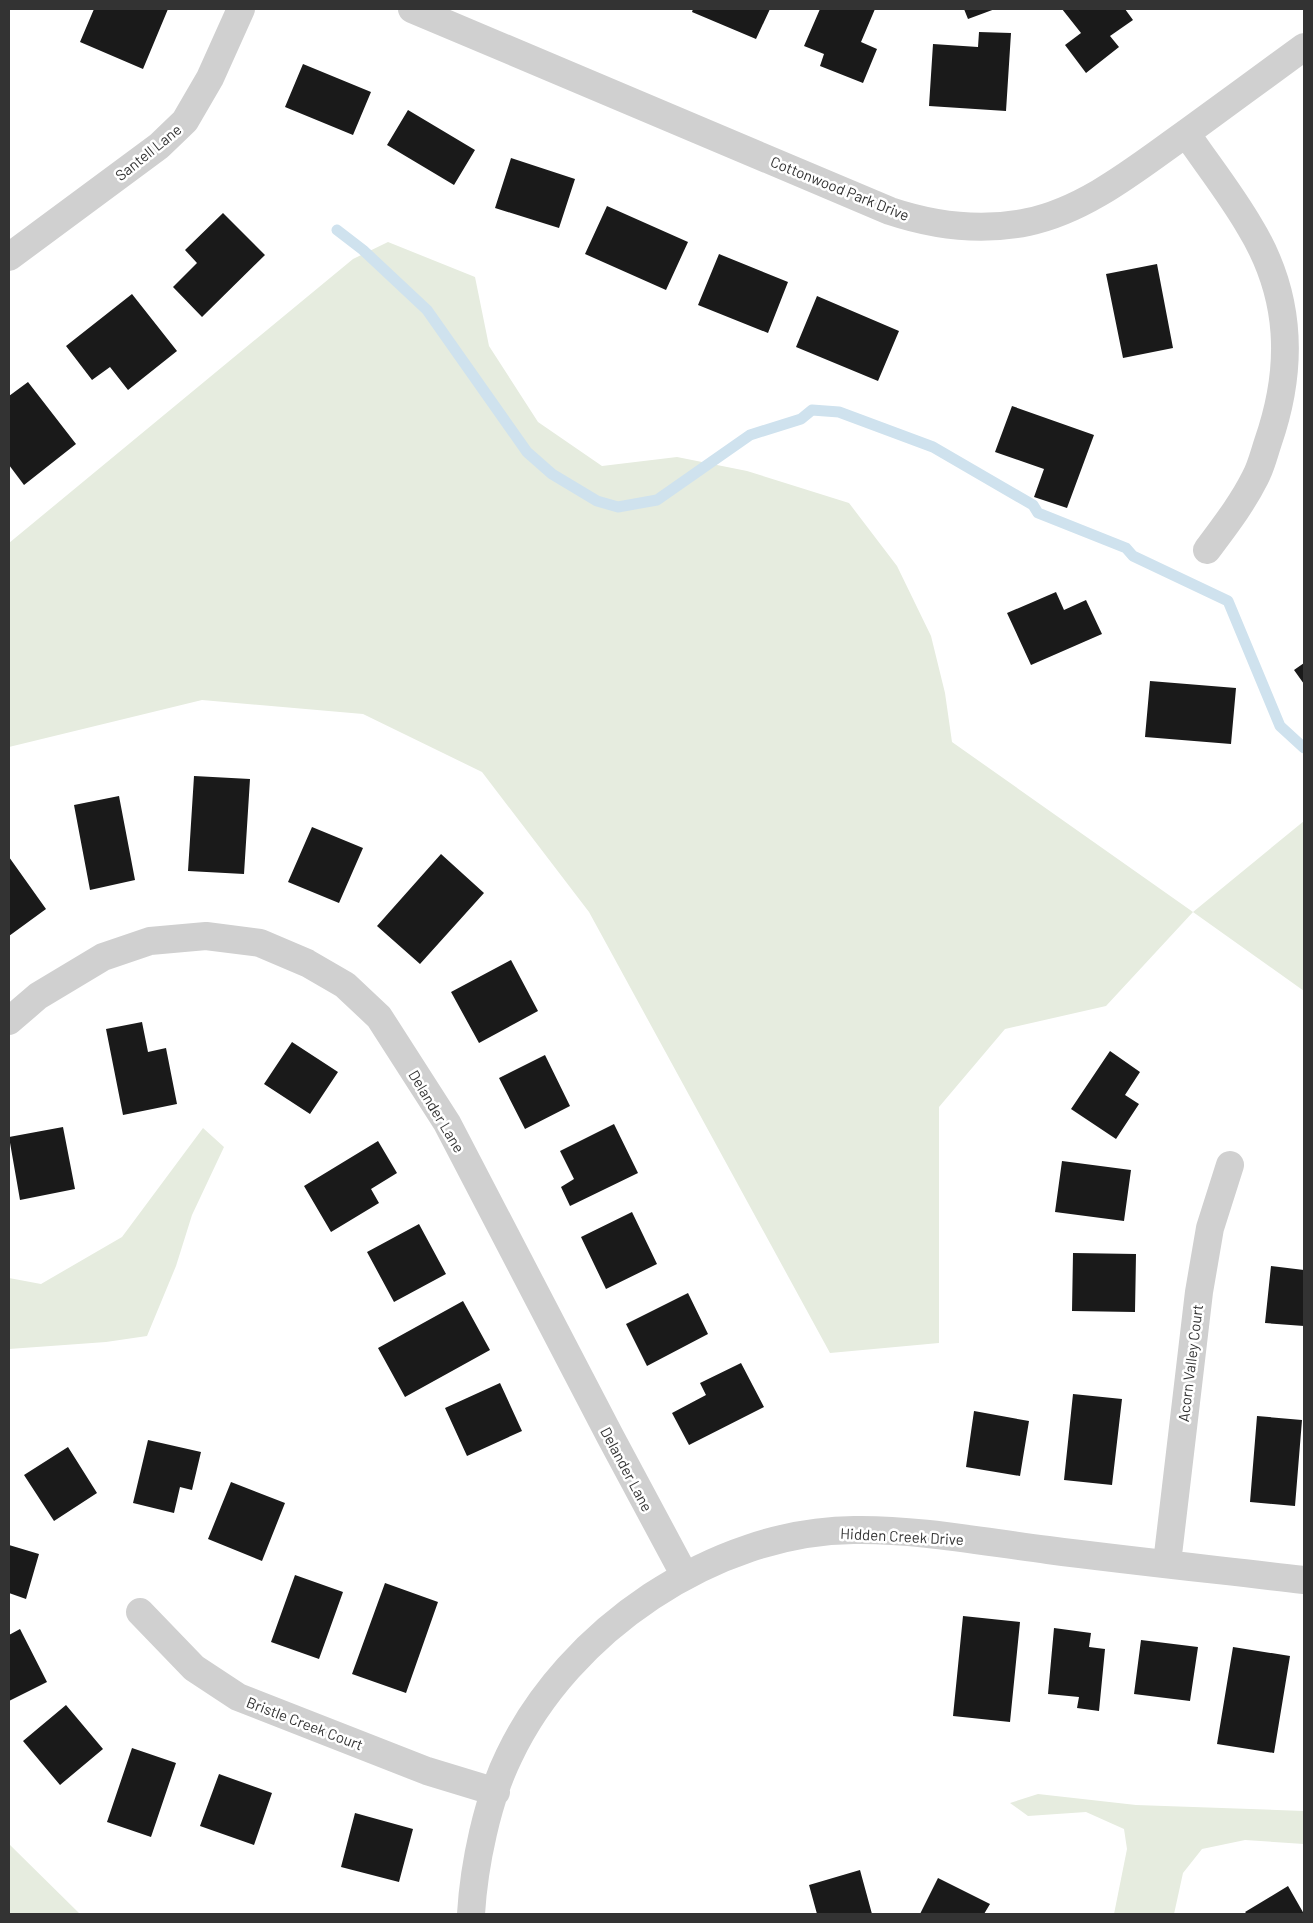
<svg xmlns="http://www.w3.org/2000/svg" width="1313" height="1923" font-family="Barlow,sans-serif">
<rect width="100%" height="100%" fill="#fff"/>
<path fill="#e6ecdf" d="M388 242 475 277 489 346 538 422 602 466 677 457 747 471 849 503 897 566 931 636 945 693 952 742 1193 912 1304 821V991L1193 912 1106 1006 1005 1029 939 1107V1343L830 1353 589 912 482 772 363 714 202 700 9 747V543L353 259Z
M203 1128 224 1147 192 1215 176 1266 147 1336 106 1342 9 1349V1278L41 1284 122 1237Z
M1038 1794 1136 1805 1304 1811V1844L1245 1840 1202 1849 1183 1873 1174 1914H1114L1127 1849 1124 1829 1086 1812 1028 1816 1010 1803Z
M9 1844 80 1914H9Z"/>
<g fill="none" stroke-linecap="round" stroke-linejoin="round">
<path stroke="#cfe2ee" stroke-width="11" d="M337 230 363 250 427 310 527 452 552 474 597 501 618 507 657 500 750 435 801 419 812 410 839 412 933 447 1033 505 1038 513 1126 548 1133 556 1228 601 1280 726 1304 748"/>
</g>
<path fill="#1a1a1a" d="M94 9H168L143 69 80 42Z
M693 9H770L756 39 692 12Z
M820 9H875L861 42 877 49 863 83 820 66 824 54 804 46Z
M964 9H995L968 19Z
M1062 9H1125L1133 20 1110 36 1119 47 1086 73 1065 45 1081 33Z
M979 32 1011 33 1006 111 929 106 933 44 978 47Z
M303 64 371 92 353 135 285 107Z
M408 110 475 150 454 185 387 145Z
M511 158 575 179 559 228 495 208Z
M607 206 688 242 666 290 585 254Z
M223 213 265 255 202 317 173 287 197 263 185 250Z
M719 254 788 282 768 333 698 305Z
M1157 264 1173 348 1123 358 1106 274Z
M132 294 177 351 128 390 110 367 92 380 66 346Z
M817 296 899 331 878 381 796 347Z
M28 382 76 444 24 485 9 465V396Z
M1012 406 1094 435 1067 508 1034 497 1044 469 995 452Z
M1056 592 1064 610 1086 600 1102 634 1031 665 1007 613Z
M1304 663V684L1294 670Z
M1150 681 1236 688 1231 744 1145 737Z
M194 776 250 779 244 874 188 871Z
M119 796 135 880 90 890 74 805Z
M312 827 363 848 339 903 288 882Z
M441 854 484 893 420 964 377 926Z
M9 857 46 909 9 936Z
M511 960 538 1011 479 1043 451 992Z
M142 1022 148 1052 166 1048 177 1104 123 1115 106 1029Z
M292 1042 338 1072 310 1114 264 1084Z
M1110 1051 1140 1072 1125 1095 1139 1104 1116 1139 1071 1109Z
M545 1055 570 1106 525 1129 499 1078Z
M614 1124 638 1173 570 1206 561 1187 574 1179 560 1151Z
M63 1127 75 1189 20 1200 9 1137Z
M378 1141 397 1173 371 1189 379 1203 331 1232 304 1186Z
M1062 1161 1131 1170 1124 1221 1055 1212Z
M632 1212 657 1264 606 1289 581 1237Z
M419 1224 446 1274 394 1302 367 1252Z
M1073 1253 1136 1254 1135 1312 1072 1311Z
M1271 1266 1304 1270V1326L1265 1323Z
M688 1293 708 1334 647 1366 626 1324Z
M463 1301 490 1350 405 1397 378 1348Z
M741 1363 764 1407 689 1445 672 1413 706 1395 700 1383Z
M500 1383 522 1431 467 1456 445 1408Z
M1073 1394 1122 1399 1112 1485 1064 1480Z
M974 1411 1029 1421 1020 1476 966 1467Z
M1257 1416 1302 1420 1295 1506 1250 1502Z
M148 1440 201 1452 192 1490 180 1487 174 1513 133 1503Z
M68 1447 97 1493 54 1521 24 1475Z
M231 1482 285 1503 262 1561 208 1539Z
M9 1545 39 1554 26 1599 9 1593Z
M295 1575 343 1592 319 1659 271 1642Z
M385 1583 438 1602 406 1693 352 1674Z
M963 1616 1020 1622 1010 1722 953 1716Z
M1054 1628 1091 1633 1089 1647 1105 1649 1099 1711 1077 1708 1079 1697 1048 1694Z
M20 1629 47 1682 9 1701V1635Z
M1141 1640 1198 1647 1190 1701 1134 1694Z
M1233 1647 1290 1656 1274 1753 1217 1744Z
M66 1705 103 1749 60 1785 23 1741Z
M132 1748 176 1763 151 1837 107 1822Z
M219 1774 272 1793 254 1845 200 1826Z
M355 1813 413 1829 399 1882 341 1867Z
M860 1870 872 1914H817L809 1885Z
M938 1878 990 1904 984 1914H920Z
M1288 1886 1304 1914H1247L1245 1912Z"/>
<g fill="none" stroke-linecap="round" stroke-linejoin="round">
<path stroke="#d0d0d0" stroke-width="28" d="M412 9 890 211C935 226 980 232 1028 222 1086 210 1137 168 1185 134 1225 105 1264 76 1304 47
M1186 133C1207 164 1231 194 1250 227 1292 296 1294 367 1268 442 1264 454 1261 467 1255 478 1242 504 1224 527 1207 550
M9 257 159 146 185 121 210 78 241 9
M9 1021 38 996 103 957 150 941 206 936 260 943 307 963 345 985 379 1017 447 1123 610 1436 685 1576
M1167 1563 1199 1292 1210 1228 1230 1165
M140 1612 194 1668 238 1697 427 1771 496 1792
M471 1914C474 1865 487 1801 509 1756 568 1631 714 1531 854 1530 918 1529 984 1542 1048 1550 1133 1561 1219 1570 1304 1580"/>
</g>
<g text-anchor="middle" dominant-baseline="central" stroke-width="5" stroke-linejoin="round" paint-order="stroke">
<g font-size="15" fill="#333" stroke="#fff">
<text transform="translate(148 152) rotate(-39)">Santell Lane</text>
<text transform="translate(840 188) rotate(22)">Cottonwood Park Drive</text>
<text transform="translate(437 1111) rotate(59)">Delander Lane</text>
<text transform="translate(1190 1363) rotate(-83)">Acorn Valley Court</text>
<text transform="translate(627 1469) rotate(62)">Delander Lane</text>
<text transform="translate(902 1536) rotate(3)">Hidden Creek Drive</text>
<text transform="translate(305 1723) rotate(21)">Bristle Creek Court</text>
</g>
</g>
<rect width="1313" height="1923" fill="none" stroke="#333333" stroke-width="20"/>
</svg>
